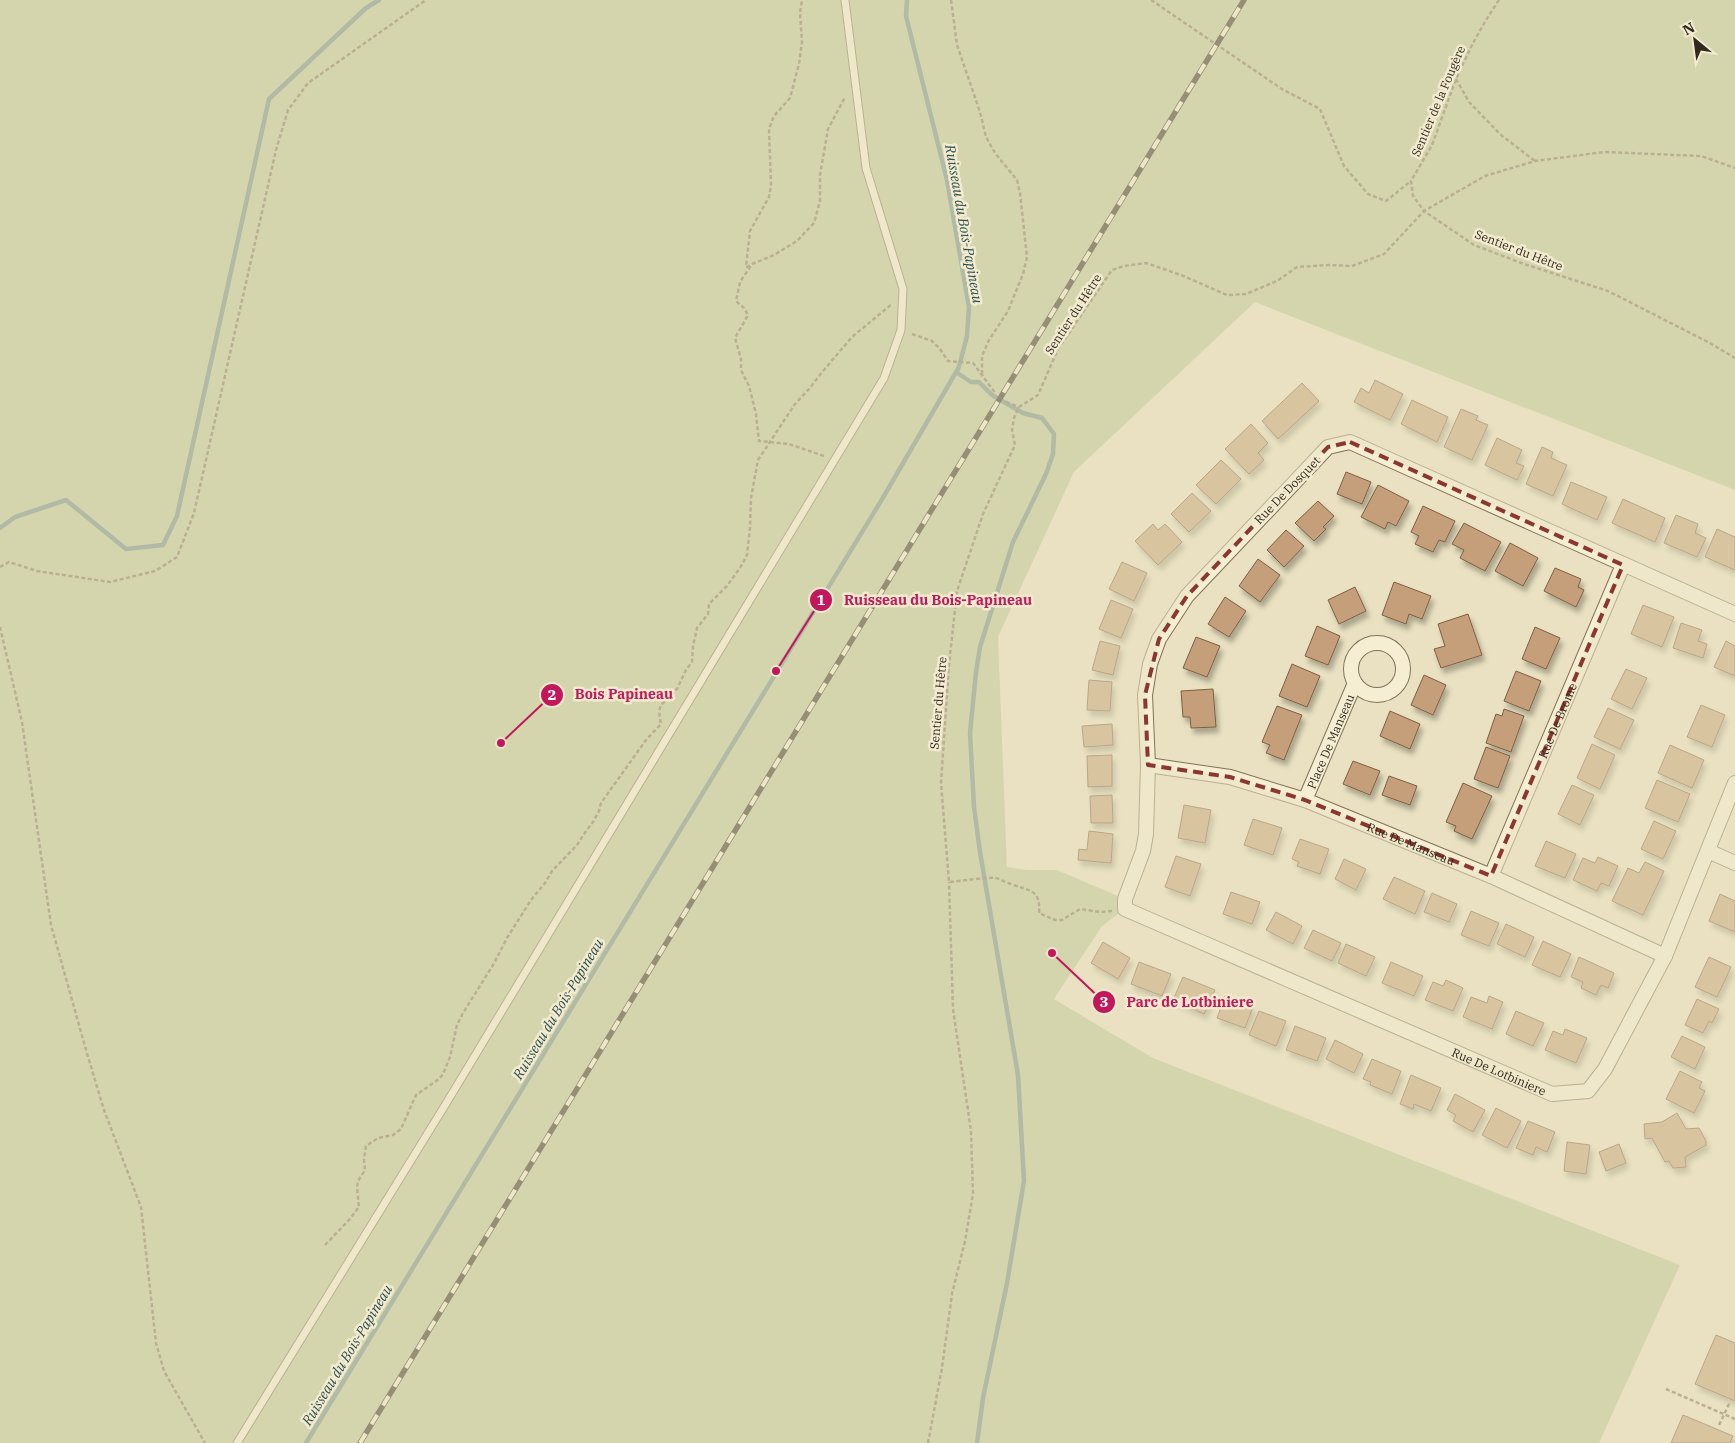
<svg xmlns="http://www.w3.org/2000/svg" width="1735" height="1443" font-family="'IBM Plex Serif',serif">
<defs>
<filter id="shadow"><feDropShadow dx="3" dy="5.5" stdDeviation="2.5" flood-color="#0004"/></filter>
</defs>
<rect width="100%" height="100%" fill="#e9e1c1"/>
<path fill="#bdc696" d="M0 0H1735V490L1255 302 1074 472 998 637 1007 867 1027 870H1057L1125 899V909L1102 926 1054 999 1153 1058 1680 1265 1599 1443H0Z"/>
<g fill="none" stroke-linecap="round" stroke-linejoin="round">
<path stroke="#6b8984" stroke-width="4.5" d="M956 372 971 382H979L992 395 1023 413 1042 418 1054 434 1053 454 1046 474 1013 542 980 647 976 672 970 733 974 807 980 852 1018 1075 1024 1181 1007 1283 983 1398 977 1443
M0 528 15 517 66 500 126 549 163 545 177 516 269 99 366 8 379 0
M306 1443 881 501 959 367 967 336 969 307 947 180 906 16 907 0"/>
</g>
<path fill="#c59f79" stroke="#7e5f42" filter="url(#shadow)" d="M1375 380 1403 394 1390 420 1354 402 1361 388 1369 393Z
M1302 383 1319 401 1278 439 1262 421Z
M1412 400 1448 417 1437 442 1401 424Z
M1461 409 1478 416 1476 420 1488 425 1472 460 1444 447Z
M1251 424 1268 443 1258 453 1264 460 1249 474 1225 449Z
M1497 438 1522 450 1516 463 1524 466 1517 480 1485 465Z
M1542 447 1553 452 1551 458 1567 465 1553 496 1526 484Z
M1221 460 1241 479 1216 504 1196 485Z
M1346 472 1371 482 1362 504 1337 494Z
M1571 482 1607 497 1597 520 1562 504Z
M1378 485 1409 501 1396 526 1388 522 1385 529 1361 517Z
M1192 493 1211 511 1189 532 1171 514Z
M1623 499 1665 518 1655 542 1612 523Z
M1318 501 1334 516 1323 527 1326 529 1314 541 1295 523Z
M1423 506 1455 521 1445 542 1439 540 1433 552 1415 544 1419 536 1411 532Z
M1676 515 1698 524 1695 533 1706 538 1697 557 1664 543Z
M1464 523 1501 542 1485 571 1460 558 1464 550 1452 544Z
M1153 524 1158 530 1165 524 1182 542 1158 565 1135 541Z
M1717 529 1735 537V570L1705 557Z
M1286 530 1304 546 1284 567 1267 550Z
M1510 543 1538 558 1523 586 1495 571Z
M1258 559 1280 575 1260 602 1239 586Z
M1122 562 1147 573 1134 601 1109 589Z
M1555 568 1581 579 1578 587 1584 590 1576 607 1544 591Z
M1394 582 1431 596 1422 619 1409 614 1406 624 1382 615Z
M1355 587 1366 611 1339 624 1328 600Z
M1225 597 1246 611 1229 637 1208 624Z
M1111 600 1133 609 1121 638 1099 629Z
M1643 605 1674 617 1662 647 1631 634Z
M1468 614 1482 655 1441 668 1434 649 1445 646 1438 624Z
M1681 623 1702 630 1698 641 1707 644 1703 658 1673 648Z
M1317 626 1340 636 1328 665 1305 656Z
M1535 627 1560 638 1546 669 1522 659Z
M1196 637 1220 646 1207 677 1183 668Z
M1100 641 1120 646 1113 675 1092 670Z
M1726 641 1735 646V676L1714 667Z
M1292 664 1320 676 1307 707 1279 696Z
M1626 669 1647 678 1632 709 1611 699Z
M1516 671 1541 681 1529 711 1504 701Z
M1424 675 1446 685 1433 715 1411 705Z
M1089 680 1112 682 1110 711 1087 710Z
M1213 689 1216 727 1191 728 1190 717H1183L1181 691Z
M1701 705 1725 715 1712 747 1687 737Z
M1277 706 1302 715 1284 760 1266 753 1270 745 1262 742Z
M1608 708 1634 720 1620 749 1594 737Z
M1504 709 1524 716 1511 752 1486 743 1496 714 1502 716Z
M1390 711 1420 724 1410 749 1380 736Z
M1112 724 1113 745 1084 747 1082 726Z
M1592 744 1615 755 1600 789 1577 778Z
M1670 745 1704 760 1692 788 1658 773Z
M1486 747 1510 756 1498 788 1474 779Z
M1112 755V786L1088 787 1087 756Z
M1353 761 1380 771 1370 795 1343 784Z
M1389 776 1417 786 1410 805 1382 795Z
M1657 780 1690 794 1678 822 1645 808Z
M1463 783 1492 796 1472 839 1454 831 1456 826 1446 822Z
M1572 785 1594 795 1580 825 1558 814Z
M1112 795 1113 823H1091L1090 796Z
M1184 805 1211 810 1205 843 1178 838Z
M1253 819 1282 828 1273 855 1244 845Z
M1654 821 1676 831 1663 859 1641 849Z
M1089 831 1113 834 1111 863 1078 860 1079 849 1087 850Z
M1300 839 1329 849 1320 874 1297 866 1299 862 1292 859Z
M1546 841 1576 854 1565 878 1535 866Z
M1176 856 1201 864 1190 896 1165 887Z
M1598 857 1618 866 1609 886 1601 883 1597 891 1573 880 1583 858 1595 863Z
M1344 859 1366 869 1356 890 1335 879Z
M1645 862 1664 871 1643 915 1612 901 1628 868 1639 873Z
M1394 877 1425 891 1415 914 1383 899Z
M1231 892 1260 902 1252 924 1223 914Z
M1432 893 1457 904 1449 922 1424 912Z
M1720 894 1735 901V932L1709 921Z
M1471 911 1499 923 1489 946 1461 935Z
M1276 912 1302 926 1293 944 1266 930Z
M1506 924 1534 937 1525 957 1497 944Z
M1313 930 1341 943 1332 961 1304 948Z
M1543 941 1571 954 1560 977 1532 965Z
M1103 942 1130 958 1118 979 1091 963Z
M1346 944 1375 957 1366 976 1338 963Z
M1579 957 1614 973 1608 988 1601 985 1596 995 1581 988 1583 982 1571 977Z
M1709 957 1731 967 1717 997 1695 987Z
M1139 962 1171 974 1162 996 1131 984Z
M1391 962 1423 976 1414 996 1382 983Z
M1183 977 1215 990 1204 1014 1173 1000Z
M1446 980 1463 988 1453 1011 1425 1000 1433 982 1443 986Z
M1225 996 1253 1007 1245 1028 1217 1018Z
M1489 996 1503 1002 1492 1029 1463 1017 1471 997 1487 1003Z
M1697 999 1719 1009 1712 1023 1709 1021 1703 1033 1685 1025Z
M1259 1011 1286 1021 1276 1046 1249 1035Z
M1516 1011 1544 1023 1533 1046 1506 1034Z
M1295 1026 1326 1038 1317 1061 1286 1050Z
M1565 1029 1587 1038 1576 1063 1545 1050 1553 1031 1563 1035Z
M1682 1036 1705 1047 1695 1069 1671 1057Z
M1335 1040 1363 1054 1354 1073 1326 1059Z
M1372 1059 1401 1071 1392 1094 1370 1085 1371 1082 1363 1079Z
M1680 1071 1702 1082 1699 1088 1705 1091 1694 1113 1666 1099Z
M1411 1075 1441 1088 1431 1111 1414 1104 1413 1109 1400 1104Z
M1455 1094 1485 1110 1473 1132 1453 1121 1456 1115 1447 1110Z
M1496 1108 1521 1121 1507 1148 1482 1135Z
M1677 1113 1686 1129 1699 1128 1706 1141V1145L1685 1157 1686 1167 1673 1168 1669 1161 1665 1162 1652 1138 1645 1139 1644 1124 1662 1122Z
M1528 1121 1555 1132 1547 1152 1536 1147 1533 1155 1516 1148Z
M1567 1142 1590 1145 1586 1174 1564 1171Z
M1619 1144 1626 1163 1606 1171 1599 1152Z
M1716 1335 1735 1343V1401L1695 1384Z
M1683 1415 1733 1436 1730 1443H1671Z"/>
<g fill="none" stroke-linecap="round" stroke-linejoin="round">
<defs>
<path id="service" d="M237 1443 447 1102 884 378 901 330 903 289 866 168 845 0"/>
<g id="minor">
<path id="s1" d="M1735 614 1350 442 1328 447 1187 596 1159 639 1150 664 1145 695 1148 765 1146 834 1143 851 1125 899V909L1552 1094 1588 1091 1605 1069 1665 956 1735 783"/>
<circle cx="1377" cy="669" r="26"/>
<path id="s2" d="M1148 765 1230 777 1305 800 1491 876 1665 956"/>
<path id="s3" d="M1305 800 1355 683"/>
<path d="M1708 851 1735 863"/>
<path id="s4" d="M1491 876 1623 565"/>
</g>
</defs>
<use href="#service" stroke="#81725a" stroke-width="9"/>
<use href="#minor" stroke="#81725a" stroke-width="16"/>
<path stroke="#81725a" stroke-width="2.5" stroke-dasharray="4 2.5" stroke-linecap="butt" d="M951 0 957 45 980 112 986 137 995 153 1017 180 1020 193 1027 257 1023 274 1008 311 989 340 982 356V374
M1151 0 1282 89 1320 109 1344 166 1368 194 1386 201 1411 181
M1499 0 1486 20 1473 43 1456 79 1432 145 1411 181 1413 196 1424 211 1485 176 1535 161 1604 152 1701 156 1735 168
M1456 79 1469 102 1501 135 1535 161
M750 266 746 267 750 231 769 197 771 185 769 129 774 116 790 98 799 64 802 42 800 13 802 0
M912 334 932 341 940 349 948 361 973 363 996 394
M1006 402 1019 407
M824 456 789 444 759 441 756 414 749 386 741 370V359L735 338 748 315 744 308 736 301 740 282 752 264 774 255 797 241 814 223 820 201V175L828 129 845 97
M0 567 9 562 37 571 110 582 155 571 177 557 194 513 276 150 288 110 308 83 426 0
M0 627 22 722 51 925 86 1050 104 1110 141 1207 156 1343 164 1371 205 1443
M1112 911 1100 912 1080 909 1062 920H1055L1039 913C1041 889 1029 891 1011 884 1006 883 1001 879 996 878 984 877 962 881 949 882L941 783 949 665 957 591 983 514 1015 445 1012 430 1014 418 1019 407 1038 395 1058 349 1112 270 1124 266 1146 263 1181 275 1227 295 1246 294 1277 281 1297 267 1329 265 1352 266 1384 254 1424 211 1474 245 1524 264 1608 291 1708 342 1735 358
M325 1245 349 1220 359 1207 357 1187 358 1181 365 1170 364 1159 366 1146 378 1138 393 1135 401 1129 416 1095 439 1079 443 1074 450 1057 457 1025 463 1013 493 965 507 938 531 900 545 883 552 871 577 845 586 831 593 822 599 811 601 803 646 740 661 724 659 711 661 705 677 689 686 670 692 662 693 646 697 628 708 614 709 604 727 586 740 568 747 555 750 528 751 498 758 460 795 404 809 389 823 371 852 337 892 304
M1666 1389 1735 1419
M1719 1425 1730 1402
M928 1443 942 1368 952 1294 965 1241 973 1194 971 1131 953 1009 949 882"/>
<use href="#service" stroke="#f5eed3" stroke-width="7"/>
<use href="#minor" stroke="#f5eed3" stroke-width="14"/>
<defs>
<path id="rail" d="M360 1443 1244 0"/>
</defs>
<use href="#rail" stroke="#32291d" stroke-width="5.5"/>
<use href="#rail" stroke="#f2ebcf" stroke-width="4" stroke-dasharray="11" stroke-linecap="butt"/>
</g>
<path d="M0 0H1735V1443H0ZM1350 442 1623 565 1491 876 1305 800 1230 777 1148 765 1145 695 1159 639 1187 596 1328 447Z" fill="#e9e1c1" fill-opacity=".55" fill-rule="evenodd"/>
<path fill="none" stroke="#8b362f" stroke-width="4" stroke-dasharray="10 6" stroke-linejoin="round" d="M1350 442 1623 565 1491 876 1305 800 1230 777 1148 765 1145 695 1159 639 1187 596 1328 447Z"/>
<g text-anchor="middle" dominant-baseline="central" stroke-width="5" stroke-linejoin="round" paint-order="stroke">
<g font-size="12" fill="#32291d" stroke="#f2ebcf">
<text transform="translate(1438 101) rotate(-67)">Sentier de la Fougère</text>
<text transform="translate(1519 250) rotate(21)">Sentier du Hêtre</text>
<text transform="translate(1073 314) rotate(-57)">Sentier du Hêtre</text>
<text transform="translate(1287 490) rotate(-46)">Rue De Dosquet</text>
<text transform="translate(938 703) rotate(-85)">Sentier du Hêtre</text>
<text stroke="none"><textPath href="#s4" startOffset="169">Rue De Brome</textPath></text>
<text stroke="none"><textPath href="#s3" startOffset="64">Place De Manseau</textPath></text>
<text stroke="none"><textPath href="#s2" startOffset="276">Rue De Manseau</textPath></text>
<text stroke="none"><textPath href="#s1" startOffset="1384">Rue De Lotbiniere</textPath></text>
</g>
<g font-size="14" font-style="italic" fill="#2d5051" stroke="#f2ebcf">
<text transform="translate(964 224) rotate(80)">Ruisseau du Bois-Papineau</text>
<text transform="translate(558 1009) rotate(-59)">Ruisseau du Bois-Papineau</text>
<text transform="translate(347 1355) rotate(-59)">Ruisseau du Bois-Papineau</text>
</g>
</g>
<path fill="none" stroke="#c2185b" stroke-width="2" d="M776 671L821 600M501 743L552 695M1052 953L1104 1002"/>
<g fill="#c2185b" stroke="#f2ebcf" stroke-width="2">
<circle cx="776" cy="671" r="5"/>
<circle cx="501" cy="743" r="5"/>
<circle cx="1052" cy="953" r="5"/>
<circle cx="821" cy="600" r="12"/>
<circle cx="552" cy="695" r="12"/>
<circle cx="1104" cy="1002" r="12"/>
</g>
<g font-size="15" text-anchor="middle" font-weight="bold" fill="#fff">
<text x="821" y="605">1</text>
<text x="552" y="700">2</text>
<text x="1104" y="1007">3</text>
</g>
<g font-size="14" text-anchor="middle" font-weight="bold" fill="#c2185b" stroke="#f2ebcf" stroke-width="5" stroke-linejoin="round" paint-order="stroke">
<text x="938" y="605">Ruisseau du Bois-Papineau</text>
<text x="624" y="699">Bois Papineau</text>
<text x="1190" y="1007">Parc de Lotbiniere</text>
</g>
<g transform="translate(1695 40) rotate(331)" stroke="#f2ebcf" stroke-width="4" paint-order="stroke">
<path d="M0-4L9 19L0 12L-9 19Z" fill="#32291d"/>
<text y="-8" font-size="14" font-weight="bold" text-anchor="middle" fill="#32291d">N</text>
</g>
</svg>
